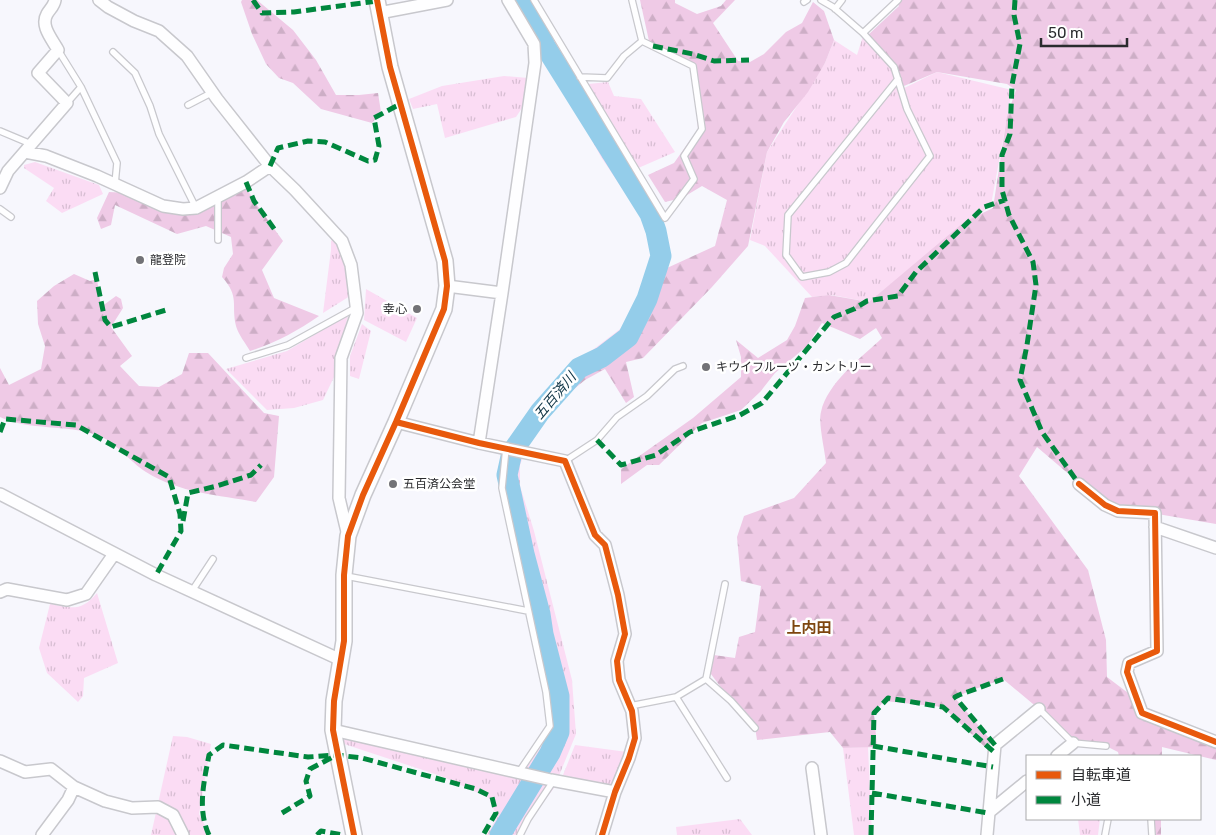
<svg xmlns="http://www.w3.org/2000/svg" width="1216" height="835" font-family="Rubik,'Noto Sans JP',sans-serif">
<defs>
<pattern id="grass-tufts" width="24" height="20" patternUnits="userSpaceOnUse" patternTransform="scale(1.25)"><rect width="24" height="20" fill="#fbdcf4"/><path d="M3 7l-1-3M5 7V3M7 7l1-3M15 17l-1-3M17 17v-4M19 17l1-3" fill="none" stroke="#d7bdd2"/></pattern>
<pattern id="forest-firs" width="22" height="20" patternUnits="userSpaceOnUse" patternTransform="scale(1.25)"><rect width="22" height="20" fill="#efcae6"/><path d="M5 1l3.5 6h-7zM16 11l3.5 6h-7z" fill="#cdaec6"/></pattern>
</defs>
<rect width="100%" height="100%" fill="#f7f7fd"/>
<path fill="url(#grass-tufts)" d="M516 0H534L607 118 588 84 608 82 614 96 641 99 675 152 636 169 626 152 660 216 667 268 653 295 642 328 602 357 580 366 537 420 520 465V486L534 531 572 680 576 734 554 788 519 835H487L497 817 489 798 441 776 344 744 341 735 520 777 549 735 550 690 529 606 504 482 506 457 513 438 522 423 565 371 628 323 644 292 651 265 654 250 642 218 601 157Z
M863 36 891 64 900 90 937 72 1012 90 991 205 869 302 832 295 812 297 765 246 750 240 767 152 825 63 834 40 857 55Z
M504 76 528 78 522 108 516 117 445 138 437 104 413 109 409 99 442 86Z
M35 162 99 185 103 194 62 213 46 201 54 188 24 168V165Z
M334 238 342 253 350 296 323 313 331 250V241Z
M366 289 417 318 406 342 364 320Z
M348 315 334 377 323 400 294 408 267 410 226 369 287 351Z
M362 324 371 331 359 379 350 376V356Z
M97 593 118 663 84 678 83 696 78 702 47 673 39 648 50 604C72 608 81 612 97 593Z
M173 736 187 737 211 744 199 814 210 835H151Z
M575 745 627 752 612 787 563 775Z
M868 747 872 835H854L843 748Z
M740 819 752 835H677L676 827Z
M1078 819H1100L1098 835H1080Z"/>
<path fill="url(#forest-firs)" d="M242 0H257L293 30 316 60 336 95H359L378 93 381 112 372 123 321 109 293 83 279 78 266 64 252 34 241 2Z
M640 0H675V3L697 14 721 6 726 0H735L713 23 738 61 750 62 764 54 786 32 802 23 813 2 824 11 834 40 825 63 808 92 784 122 767 152 748 246 712 287 643 358 626 362 634 397 626 403 605 369 585 380 538 419 578 371 642 328 653 295 667 268 715 246 727 200 702 186 682 198 665 202 648 175 674 163 698 129 693 66 649 41Z
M896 0H1216V524L1105 505 1037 447 1019 476 1088 570 1106 640 1107 677 1136 699 1142 713 1216 742V760L1162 747V756H1119L1118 752 1106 746 1074 744 1039 709 1003 679 967 692 955 698 995 745 988 750 943 707 884 701 874 713 877 747 843 748 830 732 757 740 755 727 731 701 708 670 714 655 735 658 739 637 755 632 761 586 741 581 737 537 744 516 794 498 826 463C825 451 818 423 821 412 827 383 862 357 882 338L876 328 860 339 822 323 807 346 775 373 760 392 741 410 702 423 659 465H647L621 484V469L693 418 741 377V357L736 340 758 358 787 340 795 326 805 298 829 295 869 302 964 222 993 208 1007 116 1016 90 1007 84 937 72 904 86 884 57 867 36 899 6Z
M245 185 254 201 283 241 262 270 274 298 319 316C297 331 276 343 250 351 246 344 238 334 236 326 231 304 240 297 222 277L224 268 233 254 231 237 206 226 177 234 115 205 111 225 101 229 97 218 109 192 129 193 183 211Z
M74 274 90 281 97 279 101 307 116 296 121 299 123 308 111 327 132 356 120 366 139 386 159 387 182 374 189 353H208L264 413 279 416 274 477 256 502C219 495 179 493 146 472 130 462 115 441 97 435 66 424 30 431 0 417V368L9 385 41 369 45 346 38 324 37 301 54 286Z
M1154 819H1161V835H1154Z"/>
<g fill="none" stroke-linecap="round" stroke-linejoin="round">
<path stroke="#94cdea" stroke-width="21" d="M500 835 550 753 559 732V696L543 634 540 614 524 554 507 475 512 452 540 412 579 368 602 357 628 337 647 299 661 256 656 231 650 214 545 46 522 0"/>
<defs>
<path id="lane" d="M534 0 665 218 694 179 684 156 702 129 693 66 642 41
M821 0 833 7 863 33
M804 2 807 0
M835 9 842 0
M58 50 81 87 117 163 115 184
M113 52 135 73 150 106 159 134 196 208
M580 77 607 78 624 56 642 41 632 0
M898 79 788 215 786 255 802 277 829 272 846 263 930 156 907 109 894 67 863 33 898 0
M67 103 81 87
M188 105 213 92
M0 131 31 144
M218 196V240
M0 209 11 217
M246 358 288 345 357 307
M506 448 502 488 546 692 550 726 519 772
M565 461 597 440 617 417 647 396 675 369 683 366
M346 576 528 611
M192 591 213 559
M706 679 731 701 755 728
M676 697 706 679 725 584
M630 706 676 697 727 778
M1039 709 1073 743 1106 746
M1151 819 1152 835
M520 835 528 819 554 780
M1105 835 1108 819"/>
<path id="street" d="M99 0 108 7 134 21 159 31 187 56 217 99 270 166 295 190 342 241 351 265 357 313 341 358 339 498 348 536
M379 13 447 0
M25 152 46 156 97 176 163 206 183 209 196 208 246 182 270 166
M0 188 8 171 67 103 38 73 58 50C52 39 40 26 47 14 50 9 54 6 55 0
M447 286 502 293
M396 422 479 443 565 461 595 535 605 545 618 595 625 634 617 661 619 680 632 711 635 738 629 758 615 792 602 835
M479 443 502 293 535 63 534 44 508 0
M1079 484 1105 505 1118 511 1155 513 1157 651 1129 663 1127 672 1142 713 1216 742
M0 494 156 575 341 660
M1155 527 1216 548
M0 592 7 589 67 600 86 594 114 554
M333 730 551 780 615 792
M1057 756 1073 743
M0 761 25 772 51 769 74 787 105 801 132 808 158 807 173 815 183 835
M812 768 821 835
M988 813 1027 781
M42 835 68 800 74 787
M987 835 995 745 1039 709"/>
<path id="secondary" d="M354 835 333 730 334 701 344 641V575L348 536 363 495 396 422 444 309 447 286 445 261 390 67 377 0"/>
</defs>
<use href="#lane" stroke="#c8c8cd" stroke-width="8"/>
<use href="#street" stroke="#c8c8cd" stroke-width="14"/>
<use href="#secondary" stroke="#c8c8cd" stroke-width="18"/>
<use href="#lane" stroke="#fefeff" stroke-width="5.5"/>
<use href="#street" stroke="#fefeff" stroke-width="11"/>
<use href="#secondary" stroke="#fefeff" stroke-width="15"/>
<path stroke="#00873e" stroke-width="5" stroke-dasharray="10 5" stroke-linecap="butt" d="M253 0 262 13 294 12 377 1
M1015 0 1014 15 1020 44 1012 85 1010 134 1002 155V190L1009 215 1033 262 1036 285 1027 345 1020 380 1042 432 1079 484
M653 46 693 54 714 61 749 60
M270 166 278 148 308 141 325 142 368 161 375 160 379 146 374 118 400 104
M246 182 254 201 275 230
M95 272 105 320 111 327 166 310
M0 432 5 419 76 425 169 477 180 514 181 531 156 575
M597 440 621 465 656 455 690 432 740 415 762 403 834 317 854 309 867 301 898 296 916 272 984 207 1005 200
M183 521 188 493 217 486 251 475 261 465
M995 745 955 697 959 695 1003 679
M873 746 993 767
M872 793 988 813
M282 813 310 796 306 781 310 769 333 757
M209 835C197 809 204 782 209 755L223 745 308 757 337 755 362 758 476 789 492 797 496 813 483 835
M317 835 321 831 343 835
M871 835 874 713 888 698 943 707 994 752"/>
<defs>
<path id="cycleway" d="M396 422 479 443 565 461 595 535 605 545 618 595 625 634 617 661 619 680 632 711 635 738 629 758 615 792 602 835
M1079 484 1105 505 1118 511 1155 513 1157 651 1129 663 1127 672 1142 713 1216 742
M354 835 333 730 334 701 344 641V575L348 536 363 495 396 422 444 309 447 286 445 261 390 67 377 0"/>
</defs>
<use href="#cycleway" stroke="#fff" stroke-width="9"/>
<use href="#cycleway" stroke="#e8590c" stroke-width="6"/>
</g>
<g fill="#727276" stroke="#fff" stroke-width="2">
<circle cx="140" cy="260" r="5"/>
<circle cx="417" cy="309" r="5"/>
<circle cx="706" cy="367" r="5"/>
<circle cx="393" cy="484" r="5"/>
</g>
<g text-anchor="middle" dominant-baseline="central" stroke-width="5" stroke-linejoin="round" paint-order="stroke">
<g font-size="12" fill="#2a2b2e" stroke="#fff" text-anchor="start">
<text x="150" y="260">龍登院</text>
<text x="407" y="309" text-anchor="end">幸心</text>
<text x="716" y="367">キウイフルーツ・カントリー</text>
<text x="403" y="484">五百済公会堂</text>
</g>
<g font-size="14" font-style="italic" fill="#0d3344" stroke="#fff">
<text transform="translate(555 396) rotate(-50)">五百済川</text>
</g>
<g font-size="15" font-weight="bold" fill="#7e460f" stroke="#fff">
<text x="809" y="628">上内田</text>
</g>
</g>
<rect x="1026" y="755" width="175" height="65" fill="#ffffff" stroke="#aaaaab"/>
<rect x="1036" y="771" width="25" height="8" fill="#e8590c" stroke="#aaaaab"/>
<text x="1071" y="780" font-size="15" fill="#2a2b2e">自転車道</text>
<rect x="1036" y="796" width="25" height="8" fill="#00873e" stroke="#aaaaab"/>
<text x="1071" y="805" font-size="15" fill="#2a2b2e">小道</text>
<path d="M1041 38v8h86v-8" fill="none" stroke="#2a2b2e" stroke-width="2.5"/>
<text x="1048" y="38" font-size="15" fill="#2a2b2e" stroke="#ffffff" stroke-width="4" paint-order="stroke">50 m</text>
</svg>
